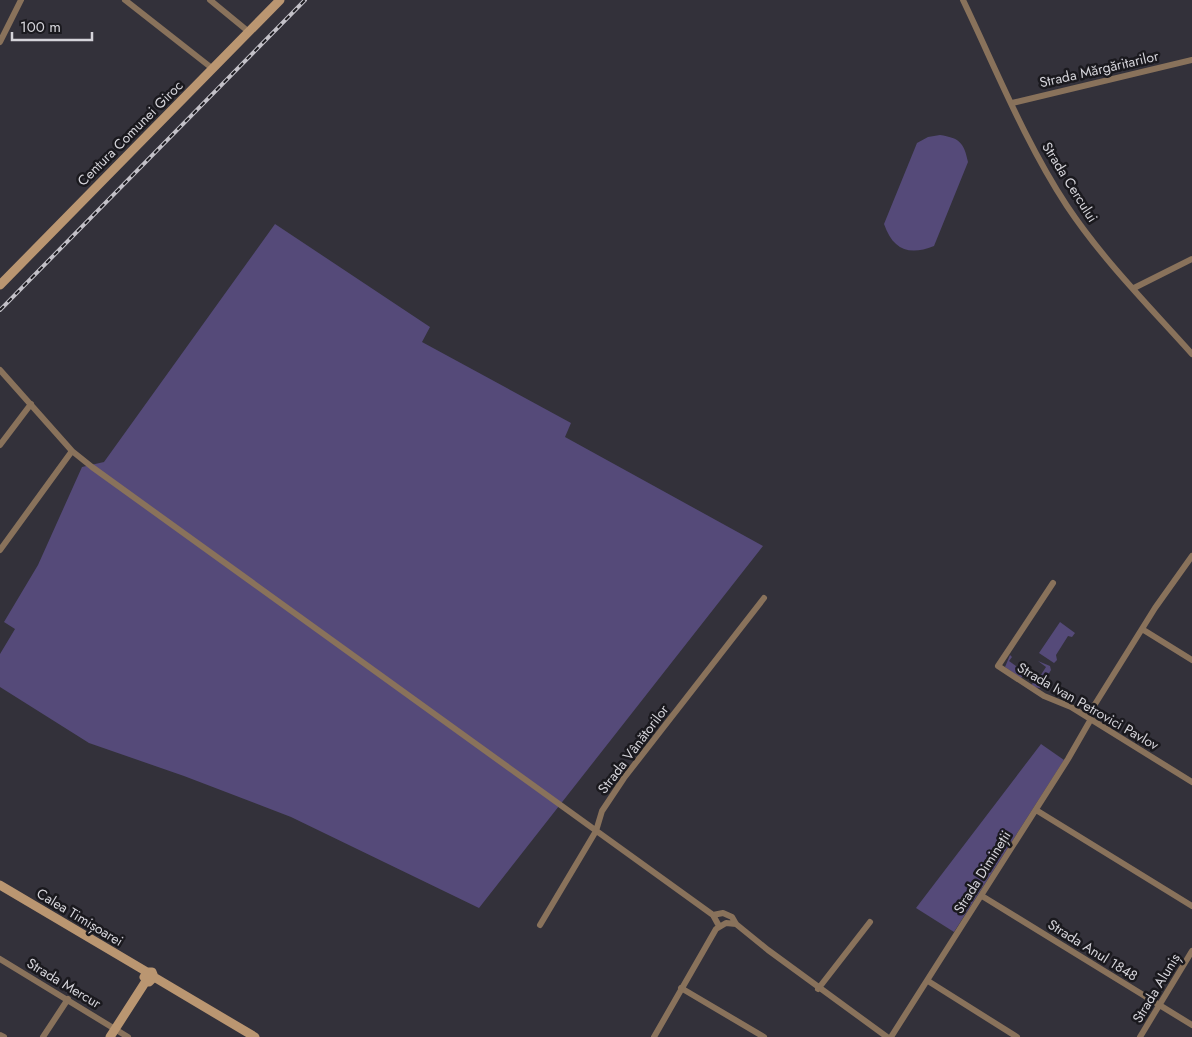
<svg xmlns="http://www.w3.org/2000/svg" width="1192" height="1037" font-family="Jost,sans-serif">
<rect width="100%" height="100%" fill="#33313a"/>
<path fill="#554a79" d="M940 135C959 138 964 142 968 162L934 246C909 256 893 250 884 224L917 143 928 137Z
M275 224 430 327 422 342 571 423 565 437 763 546 479 908 291 817 184 776 89 743 0 687V654L15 629 4 622 38 565 82 467 104 462Z
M1060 622 1075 633 1072 637 1068 636 1056 655 1057 660 1054 663 1039 653Z
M1010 655 1012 657 1009 661 1037 681 1046 667 1038 661 1050 666 1051 670 1040 688 1031 687 1033 682 1023 676 1021 678 1005 667Z
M1041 744 1064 760 954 932 916 908Z"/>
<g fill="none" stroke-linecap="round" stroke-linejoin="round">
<path stroke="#89725b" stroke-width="6" d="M125 0 213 69
M210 0 249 32
M963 0C996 69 1025 142 1067 206 1103 260 1149 306 1192 354
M0 42 21 0
M1012 103 1192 60
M1134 288 1192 259
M0 370 72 451 92 467 713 915 719 926
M0 445 31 404
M0 550 72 451
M1053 583 998 666 1044 696 1071 707 1192 782
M1142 629 1192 660
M1087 717 1155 608 1192 556
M1036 810 1192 906
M982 896 1192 1025
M713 915 723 913 732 917 736 924 768 950 887 1037
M540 925 596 831 602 811 624 778 764 598
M0 959 128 1037
M928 981 1017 1037
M681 988 764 1037
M818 989 870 922
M0 1035 4 1037
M43 1037 68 999
M654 1037 716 929 726 923 736 924
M891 1037 1068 759 1091 719
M1140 1037 1192 951"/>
<path stroke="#ba9671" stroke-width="9" d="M0 285 280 0
M0 885 147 972
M154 977 149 982 144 977 147 972H152L154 977 255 1037
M110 1037 146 981"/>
<defs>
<path id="rail" d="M0 310 305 0"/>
</defs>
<use href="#rail" stroke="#c3c1c8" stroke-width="4"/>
<use href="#rail" stroke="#1a191e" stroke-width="2" stroke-dasharray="5.5" stroke-linecap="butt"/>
</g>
<g text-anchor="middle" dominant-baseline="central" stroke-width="5" stroke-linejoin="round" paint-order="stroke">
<g font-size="14" fill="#d5d4da" stroke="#1a191e">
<text transform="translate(1099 69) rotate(-13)">Strada Mărgăritarilor</text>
<text transform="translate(130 133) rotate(-45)">Centura Comunei Giroc</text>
<text transform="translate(1070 182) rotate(58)">Strada Cercului</text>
<text transform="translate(1088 706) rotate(30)">Strada Ivan Petrovici Pavlov</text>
<text transform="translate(633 749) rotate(-53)">Strada Vânătorilor</text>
<text transform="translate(982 872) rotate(-58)">Strada Dimineții</text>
<text transform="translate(80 917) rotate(31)">Calea Timișoarei</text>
<text transform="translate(1093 950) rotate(32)">Strada Anul 1848</text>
<text transform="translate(64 983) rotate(31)">Strada Mercur</text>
<text transform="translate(1156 988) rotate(-59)">Strada Aluniș</text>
</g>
</g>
<path d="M12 32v8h80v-8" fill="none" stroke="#d5d4da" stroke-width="2.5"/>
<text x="20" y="32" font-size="15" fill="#d5d4da" stroke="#1a191e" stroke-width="4" paint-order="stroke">100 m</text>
</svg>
